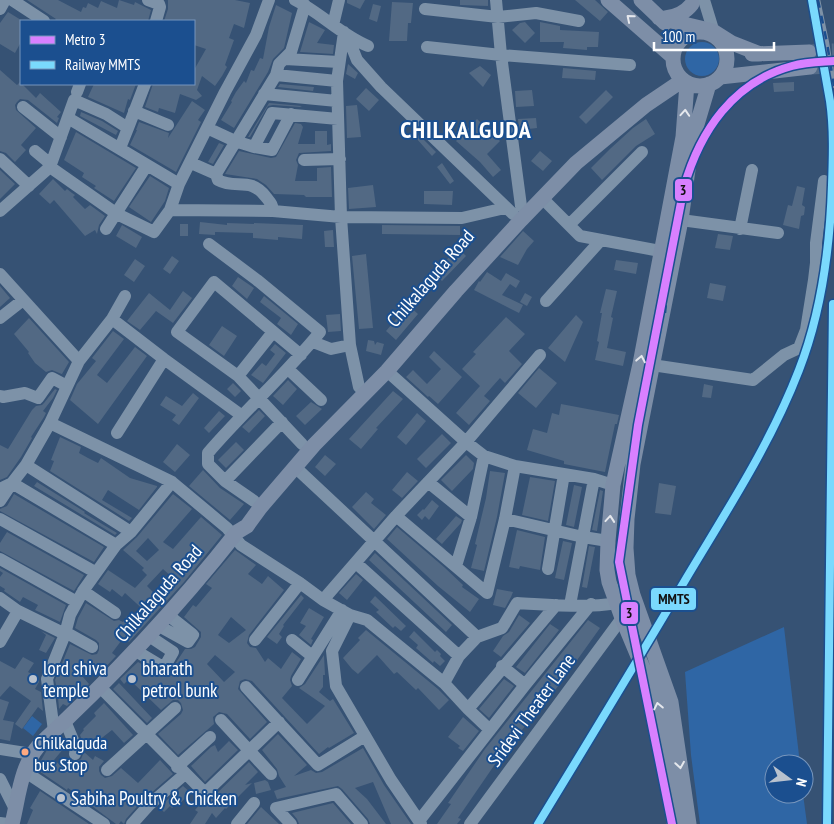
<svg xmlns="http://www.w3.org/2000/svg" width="834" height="824" font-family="'PT Sans Narrow',sans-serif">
<rect width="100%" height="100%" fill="#365274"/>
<path fill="#2f66a5" d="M685 59a17 17 0 1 1 34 0a17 17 0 1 1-34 0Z
M784 627 800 764H774V794H803L807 824H700L691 755 685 672Z
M32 716 42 724 33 736 23 728Z"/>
<path fill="#526984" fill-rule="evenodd" d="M27 0H58L81 12 83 7 86 8 88 3 98 8 101 1 117 8 119 0 134 5 135 2 151 10 148 21H54L56 19Z
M168 0H235L250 3 244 28 234 24 229 38 234 40 225 65 227 67 222 76 215 86 202 76 197 90 202 96 196 100 180 94 175 113 159 108 158 112 145 107 153 84H194V70L206 49 194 45V21H164L168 9Z
M347 0H365L360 9 347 3Z
M460 0H488V6L460 5Z
M575 0H595L608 12 600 21Z
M392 2 413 3 411 23H408L407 41H389Z
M373 4 381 6 377 22 369 19Z
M276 5 292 13 284 48 273 59 268 72 234 128 221 120 232 102 231 101 236 92 244 81 246 83 251 70 254 71 260 58 263 59 269 27Z
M8 12 21 20V42L15 53 0 44V23Z
M309 22 325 30 317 43 334 45 333 54 300 52Z
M525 22 535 33 525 43 512 30 520 23Z
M540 22 560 26V30L599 32 598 47H587V50L563 48 564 42H540Z
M348 64 358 73 355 79 346 74Z
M480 66 491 75 483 87 469 73Z
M563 68 596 71 595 80 562 78Z
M0 70 17 85 20 82 36 98 40 93 61 112 57 117 59 118 57 123 28 100 20 99 17 102 15 105 16 110 36 128 21 145 26 150 15 162 6 153 0 151Z
M794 82V91L774 92 773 83Z
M94 84H136L130 100 128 99 124 113 88 97Z
M280 84 314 87 313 91 278 87Z
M366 88 379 100 369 111 356 99Z
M532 90 534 106 516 107 515 91Z
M606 90 613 97 586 124 579 117Z
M192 101 205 110 198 120 201 122 176 172 130 145 137 130H136L139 122 169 133 168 138Z
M269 103 302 106 300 107 273 105 268 106 250 137H248Z
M357 105 361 137 347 138 346 106Z
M81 112 102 121 118 131 116 135 80 116Z
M536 118 537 128 519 130 518 119Z
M477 119 500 141 487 154 501 170 493 177 480 162 456 141Z
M646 119 655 134 636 146 602 180 591 168 611 148 633 128Z
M295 123 301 124 303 127 298 144H315V131H327V145L331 144V151L299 153 296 160 298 165 295 181H317V168L331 167 332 197H306L304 195 274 194 266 185 257 179 225 174 239 151 271 158 276 157Z
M76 132 136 168 114 201 94 188 96 186 82 177 84 173 64 160Z
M419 135 436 152 432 156 416 138Z
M219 143 224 145 213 164 208 162Z
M540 151 552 161 543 171 531 161Z
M442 163 454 181 450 184 437 167Z
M0 170 15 184 0 199Z
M150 176 169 188 165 201 151 222 129 207Z
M53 179 65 191 67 189 72 193 75 195 73 197 85 209 90 205 105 216 99 225 97 234 95 230 85 236 54 200 50 204 39 194Z
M373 185 376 207 349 209 348 188Z
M797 186 805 188 802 205 805 207 804 215 801 216 799 229 783 225 788 205 792 206Z
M424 191H453L452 205 424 204Z
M200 222 227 225V223L254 224V223L303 225 302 239 278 237V240L253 238V233L215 232V235L199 234Z
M180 224H188V236H180Z
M122 225 142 237 136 248 116 236Z
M382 225 460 226V235L382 234Z
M333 230 334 247H325L324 231Z
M523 231 534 241 527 249 518 265 500 257Z
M718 234 733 236 730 250 715 248Z
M458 248 466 256 442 281 434 273Z
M366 254 373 328 359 329 352 256Z
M172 256 179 261 170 274 163 269Z
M135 259 145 266 134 282 124 275Z
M616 260 638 263 636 274 614 270Z
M487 272 501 281 506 273 520 281 516 288 510 284 502 295 523 305 519 313 474 290 479 281 480 282Z
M238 277 254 288 247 299 232 286Z
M710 283 726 286 723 301 707 298Z
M0 286 10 298 0 307Z
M606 289 617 291 611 317 613 318 607 348 626 352 623 366 595 360 599 342 597 341 602 313H600Z
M183 291 192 298 173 323 156 311 140 330 127 321 149 293 170 310Z
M525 293 532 297 527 306 520 302Z
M264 296 298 324 291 335 277 324 281 318 260 302Z
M408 305 418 314 396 340 386 331Z
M340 314 341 331 328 332 326 315Z
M576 315 583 322 565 362 548 348Z
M506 317 525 334 509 351 522 364 505 383 500 378 484 396 490 401 469 425 456 413 480 386 462 369 476 354 473 352Z
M29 318 69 362 62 374 64 375 52 370 46 372 35 363 28 353 29 352 14 334Z
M222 326 237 336 224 356 209 345Z
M113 331 124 339 97 375 107 383 135 347 147 356 98 424 70 400 77 384 96 361 92 358Z
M368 340 374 341 375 345 377 342 384 344 381 355 366 351Z
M275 344 286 353 263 383 251 375 262 363 266 366 275 354 270 350Z
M434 351 462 377 438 404 429 396 428 397 406 377 413 370 427 384 441 369 429 357Z
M539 368 557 383 536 408 518 393Z
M288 380 297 389 283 405 273 396Z
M233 383 241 391 235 397 227 389Z
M704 384 713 386 711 398 702 397Z
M55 389 57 390 53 398 43 411 46 413 44 417 31 437 32 438 21 457 7 477 0 480V445L8 449 32 410 36 406 42 405 44 403Z
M393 391 403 399 376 428 378 429 361 449 349 439Z
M193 393 199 398 179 425 172 420 176 415 160 405 166 396 182 406Z
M311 402 322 409 305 425 296 416Z
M561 404 619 415 617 424H615L605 472 564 464V461L527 450 533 429 547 433 552 413 559 415Z
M259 410 265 416 249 433 242 427Z
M219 411 225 416 209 433 204 428Z
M417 413 426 421 406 445 397 437Z
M442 434 451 443 426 468 417 459Z
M60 437 81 447 79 453 88 458 98 463 101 458 130 478 157 486V487L139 510 108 490 102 500 132 518 129 521 50 471 54 461 51 460Z
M236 442 244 450 226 468 218 460Z
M177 444 190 455 175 472 163 462Z
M325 455 336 464 325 476 315 467Z
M466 455 474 463 473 469 452 491 441 480Z
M203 470 220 488 244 504 230 520 189 486Z
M490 471 505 473 497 517 484 571 471 568 477 545 475 544 486 498Z
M407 472 418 481 402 498 392 490Z
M530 477 555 481 548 521 522 515Z
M37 482 85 512 84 513 117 533 115 535 34 486Z
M659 483 676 486 671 515 655 513Z
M574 485 582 487 574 527 566 525Z
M600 490 603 491 597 531 592 530Z
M366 492 374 499 371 503 386 515 374 529 352 507Z
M14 494 104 547 94 562 0 511V509L7 506Z
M173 494 192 509 163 542 173 549 201 517 222 535 184 582 129 642 124 637 112 653 116 656 97 676 84 663 77 670 89 684 67 706 63 704 59 709 58 697 61 692 57 689 55 680 70 644 92 655 97 654 99 650V643L96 640 75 628 78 618 86 603 114 621 119 620 123 622 127 616 138 623 147 613 125 593 122 597 112 589 110 592 98 584 108 570 135 588 147 575 142 570 144 568 123 550 137 537ZM148 538 159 550 147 561 136 551ZM163 569 175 580 161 597 159 596 158 597 147 586Z
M432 500 439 506 429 520 425 516 422 520 417 515 423 509 424 510Z
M456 516 462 520 461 523 442 544 436 539Z
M397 527 444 567 463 585 462 587 479 599 470 612 438 586 387 539Z
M517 530 545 537 540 570 520 566 519 569 509 567Z
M7 532 84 575 74 591 0 551V543Z
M563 541 572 543 564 580 555 578Z
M589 546 595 547 587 588 582 587Z
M235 550 256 565 248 574 262 584 268 576 284 590 249 635 247 643 250 647 256 648 265 662 268 658 281 669 292 652 301 659 291 676 290 680 292 686 282 698 307 724 325 706 299 688 305 684 324 655 325 675H323V687L319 692 330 701 333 699 354 733 329 748 328 747 319 754 252 681 245 679 240 681 238 689 267 722 250 739 227 714 219 712 213 717 214 724 178 755 158 734 181 714 183 710 181 703 178 700H173L161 710 129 679 124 684 120 679 138 662 157 673H169L185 649H191L195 647 201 637V632L184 617 193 605 196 607 212 588 206 584ZM231 617 246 630 229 643 218 635ZM215 655 235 672 224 682 207 664Z
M375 553 452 625 446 632 369 560Z
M0 568 66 605 60 622 35 610 38 605 23 597 20 602 4 591 5 589 0 586V577L3 573 0 571Z
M356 574 363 580 347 600 339 593Z
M497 589 513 592 511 597 505 608 493 605Z
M301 595 304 598 283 625 284 626 279 634 282 637 277 644 267 637Z
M375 596 406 626 401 631 395 626 393 628 376 612 379 610 370 602Z
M309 608 324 617 311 639 313 640 311 645 299 635 306 626 300 623Z
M519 615 530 623 501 657 493 651 503 636 509 632Z
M588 620 600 628 560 684 502 754 458 818 461 819 457 824H437L451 804 448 803 485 749Z
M550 624 559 630 525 673 516 667Z
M366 630 438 689 449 700 439 710 418 688 416 690 397 672 394 674 377 655 358 674 352 669 343 658 360 640 358 638Z
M41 631 55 638 46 653 39 650 46 635Z
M414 631 435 652 437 650 441 654 440 656 445 661 440 666 434 661 433 663 416 648 418 645 409 637Z
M23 657 34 663 28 672 39 678V682L35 689 41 692 43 711 38 707 22 729 15 724 31 701 10 686 0 697V661L15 669Z
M504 679 514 686 489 718 479 709Z
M119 683 152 718 147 723 113 689Z
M0 699 9 702 3 720 14 722 10 741 0 739Z
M104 703 133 735 124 743 112 730 94 744 88 738 83 743 80 735 84 730 83 729 96 716 94 713Z
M463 717 479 731 463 751 458 748 460 746 448 737Z
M278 734 307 765 294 776 311 770 316 773 322 772 363 748 384 785 411 824H391L373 782 355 788 367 799 386 824H370L368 819 342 789 338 786 277 799 274 791 286 787 279 776 277 769 262 750Z
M229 741 238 750 205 782 191 766 211 747 215 745 218 752Z
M56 742 64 748 54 760 68 771 76 762 81 759 84 752 93 760 95 756 104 761 99 767V771L101 775 105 778 112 776 121 768 138 783 160 760 173 774 143 800 126 819 124 824 121 821 119 824H116L68 788 67 790 36 769 47 750Z
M249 762 258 772 245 785 252 783 226 809 225 808 216 818 212 813 205 824H190L198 812 195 810 203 801 211 799Z
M265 780 268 782 271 790 256 794 254 783Z
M183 786 191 793 178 805 176 804 172 808 170 806 164 812 159 807Z
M40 791 89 824H27L33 810 30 808Z
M333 803 351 824H299L297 819 292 813Z
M261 807 279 824H280H247Z"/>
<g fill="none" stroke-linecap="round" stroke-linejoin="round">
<path stroke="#546c89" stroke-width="15" stroke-dasharray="15 8" stroke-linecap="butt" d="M809 52 834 51
M810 67 834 66"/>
<path stroke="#7d92a8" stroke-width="12" d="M12 0 44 21
M148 0 159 4 160 7 156 21
M295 0C321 13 341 35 368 46
M496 0 501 55 521 206
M704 0 715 36
M0 9 5 0
M425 9 498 17 536 13 579 21
M333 25 339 0
M344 32 337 81 341 217 350 345 359 387
M347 35 357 60 381 87 513 214
M427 47 501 55 630 65
M285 59 339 62
M276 75 337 81
M77 92 80 84
M264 94 337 101
M23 107 61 137
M134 111 168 125
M68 118 179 184
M128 128 145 84
M207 128 235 141 254 147 272 113 338 119
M254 147 272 150 291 114
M35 151 47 161 50 167 117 214 154 232 170 210 179 184 225 92 256 35 269 0
M0 159 29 186
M304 160 340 159
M191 163 216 174
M542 198 580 236 660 251
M170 210 273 211 341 217 462 218 505 208
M0 211 50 167 74 100 106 114 128 128 120 148
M273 211C273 205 270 202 266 197 250 176 236 190 218 180L216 174 276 75 279 64 291 52 305 5
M681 220 778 233
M569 225 642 152
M106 229 147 165
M740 229 752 170
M209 244 257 280 320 332C285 375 244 411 208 453V464L225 481 254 501
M0 274 79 361
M546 301 601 240
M0 318 23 300
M112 319 164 359 241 415
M313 342 331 349 350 345
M301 355 214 282 177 332 238 376 302 444
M652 365 753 380 784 355 799 348 806 330 814 280 816 263V243L824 181
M288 369 321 400
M387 371 466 442 484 456 515 466 594 479 613 485
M238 376 273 332
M0 396 3 397 25 393 38 398 52 378 67 386
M50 423 172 482 227 528 241 545 300 583 323 600 350 615 367 620 444 683 468 709 490 730
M117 433 164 359
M26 465 131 532
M295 467 477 637
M225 481 282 422
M428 482 471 517
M0 489 12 483 26 465 50 423 79 361 112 319 125 296
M0 501 12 483 116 545
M396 516 487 593 505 519 515 466
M0 519 95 572
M505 519 583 537 608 541
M0 559 77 602
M356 563 459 656
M456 566 471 517 484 456
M548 569 564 474
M83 591 115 613
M0 598 18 611 65 634
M323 600 396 516 466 442 540 355
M570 605 594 479
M350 615 332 651 336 686 391 780 421 824
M159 626 188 642 193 635 192 634 168 615
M65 632 92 647
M255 640 300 583
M292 640 312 656
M0 642 18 611
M136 651 161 666H165L173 652 149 636
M502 666 525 685
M298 680 342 610
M444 683 459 656 477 637 502 628 517 603C555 605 598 610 634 599
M100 687 205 793 279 722
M246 687 318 765 365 736
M468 709 556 605
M221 720 271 774
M65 721 76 747 75 754
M54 731 47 679 65 634 70 615 83 591 116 545 131 532 172 482
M0 749 32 754
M177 767 210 737
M107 770 175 708
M24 771 104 824
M0 779 15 809
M419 821 525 685 591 604
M0 823 8 824
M132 824 149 805 185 774
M237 824 254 803
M291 824 276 808 336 794 362 824
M470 824 622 618"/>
<path stroke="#7d8ea7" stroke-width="15" d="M608 0 673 57
M641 0 665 23
M659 18 713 31 732 43 760 54
M665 18C677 17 685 13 692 4
M673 59a27 27 0 1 1 54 0a27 27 0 1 1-54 0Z
M752 54 809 52
M720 77 810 67
M12 824C19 796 20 767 40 744 112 678 177 608 237 532L247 526 260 508 314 445 387 371 456 291 521 220 576 163 646 105 683 80
M674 824 658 704 622 618 609 582 607 570 608 541 613 485 640 364 683 137 687 83
M689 824 671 702 633 595 628 575 626 548 627 519 633 464 681 220 692 141 709 84"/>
<defs>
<path id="rail" d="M818 0 827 43 834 86
M665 313 670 262"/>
</defs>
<use href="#rail" stroke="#7e92a7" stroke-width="4.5"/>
<use href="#rail" stroke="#1b4f8f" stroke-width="2.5" stroke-dasharray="8" stroke-linecap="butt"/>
<defs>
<path id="rail-1" d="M538 824C588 742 638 660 687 577 727 510 771 443 799 370 822 311 830 248 832 185 833 157 834 129 830 101L812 0
M827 824 833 304"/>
</defs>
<use href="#rail-1" stroke="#1b4f8f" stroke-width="11"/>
<use href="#rail-1" stroke="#7ad9fd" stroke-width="8"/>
<defs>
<path id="metro-1" d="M672 824 619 562 638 425 684 187C700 131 733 82 792 66 806 62 820 62 834 61"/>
</defs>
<use href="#metro-1" stroke="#1b4f8f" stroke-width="11"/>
<use href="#metro-1" stroke="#d880ff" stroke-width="8"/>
</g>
<defs><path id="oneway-chevron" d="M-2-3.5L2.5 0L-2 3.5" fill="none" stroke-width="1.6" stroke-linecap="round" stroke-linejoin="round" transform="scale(1.25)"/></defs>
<g stroke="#e5e8ed">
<use href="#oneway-chevron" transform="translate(630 18) rotate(-140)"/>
<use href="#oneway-chevron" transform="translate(685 113) rotate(-86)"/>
<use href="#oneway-chevron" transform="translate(641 359) rotate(-79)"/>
<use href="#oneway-chevron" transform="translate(610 519) rotate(-85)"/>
<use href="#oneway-chevron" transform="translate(658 706) rotate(-102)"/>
<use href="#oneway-chevron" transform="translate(680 765) rotate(81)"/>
</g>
<g fill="#b9c2ce" stroke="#1b4f8f" stroke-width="2">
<circle cx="33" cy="679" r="5"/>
<circle cx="132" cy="679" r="5"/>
<circle cx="61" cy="798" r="5"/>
</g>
<circle fill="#ffa980" stroke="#1b4f8f" stroke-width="2" cx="25" cy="752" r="4.5"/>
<g text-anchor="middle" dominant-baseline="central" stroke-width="4" stroke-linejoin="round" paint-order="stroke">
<g font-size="18" fill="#fff" stroke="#1b4f8f" text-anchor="start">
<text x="34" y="742">Chilkalguda<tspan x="34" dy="22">bus Stop</tspan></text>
</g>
<g font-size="19" fill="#fff" stroke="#1b4f8f">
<text transform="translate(430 278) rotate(-49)">Chilkalaguda Road</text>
<text transform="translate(158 593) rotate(-49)">Chilkalaguda Road</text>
<text transform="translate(531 710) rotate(-54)">Sridevi Theater Lane</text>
</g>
<g font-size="19" fill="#fff" stroke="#1b4f8f" text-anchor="start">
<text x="43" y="668">lord shiva<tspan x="43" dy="22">temple</tspan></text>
<text x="142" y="668">bharath<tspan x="142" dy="22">petrol bunk</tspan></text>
<text x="71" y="798">Sabiha Poultry &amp; Chicken</text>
</g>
<g font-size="24" font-weight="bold" letter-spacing="1" fill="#fff" stroke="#1b4f8f">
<text x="466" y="129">CHILKALGUDA</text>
</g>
</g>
<g stroke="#1b4f8f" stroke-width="2">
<rect x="674" y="178" width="19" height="24" rx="5" fill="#d880ff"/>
<rect x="650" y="587" width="47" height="24" rx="5" fill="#7ad9fd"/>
<rect x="620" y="601" width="19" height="24" rx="5" fill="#d880ff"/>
</g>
<g font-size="14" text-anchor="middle" font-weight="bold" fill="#111">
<text x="683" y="195">3</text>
<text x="674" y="604">MMTS</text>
<text x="629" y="618">3</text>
</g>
<rect x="20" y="20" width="175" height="65" fill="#1b4f8f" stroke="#7695bc"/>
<rect x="30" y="36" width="25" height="8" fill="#d880ff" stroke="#7695bc"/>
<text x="65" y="45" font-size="15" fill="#ffffff">Metro 3</text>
<rect x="30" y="61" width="25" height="8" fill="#7ad9fd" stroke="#7695bc"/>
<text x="65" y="70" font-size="15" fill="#ffffff">Railway MMTS</text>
<g transform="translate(789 779) rotate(105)"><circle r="24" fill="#1b4f8f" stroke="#7695bc"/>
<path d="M0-4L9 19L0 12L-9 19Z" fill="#b9c2ce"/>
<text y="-8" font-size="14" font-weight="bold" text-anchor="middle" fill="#ffffff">N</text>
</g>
<path d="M654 42v8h120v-8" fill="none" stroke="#ffffff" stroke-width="2.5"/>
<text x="662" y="42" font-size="15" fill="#ffffff" stroke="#1b4f8f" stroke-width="4" paint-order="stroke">100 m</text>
</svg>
